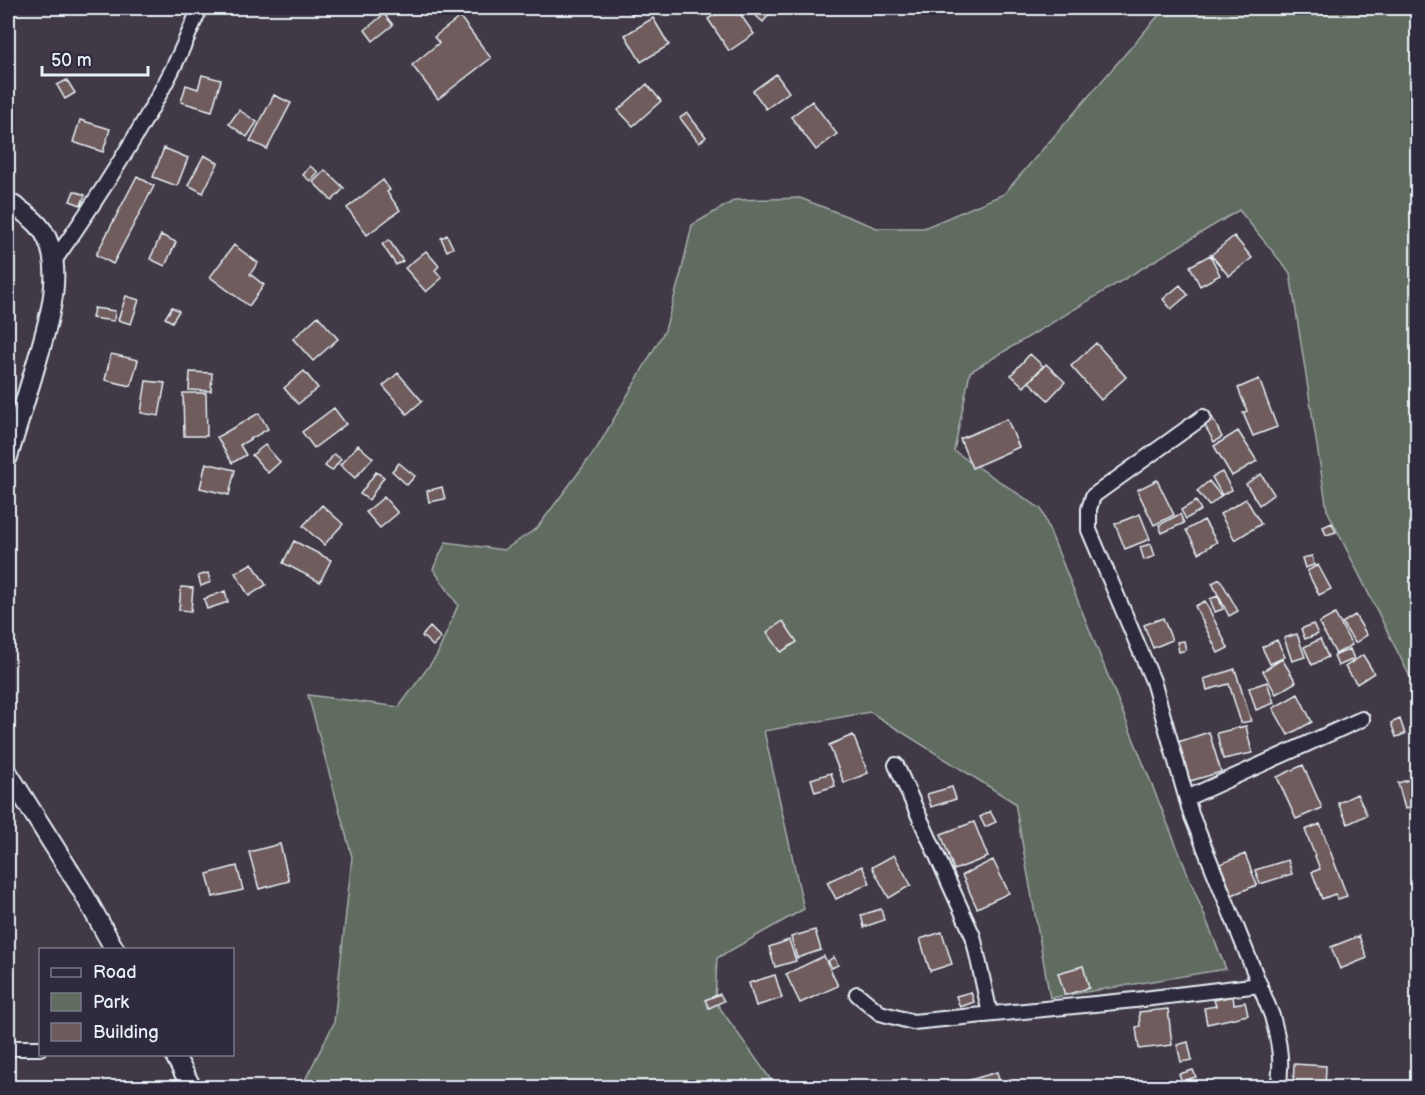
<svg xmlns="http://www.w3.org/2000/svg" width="1425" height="1095" font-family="'Balsamiq Sans',sans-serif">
<rect width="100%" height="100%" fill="#423946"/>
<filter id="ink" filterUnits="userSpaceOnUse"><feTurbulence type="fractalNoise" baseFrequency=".0167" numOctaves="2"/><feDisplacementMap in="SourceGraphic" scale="12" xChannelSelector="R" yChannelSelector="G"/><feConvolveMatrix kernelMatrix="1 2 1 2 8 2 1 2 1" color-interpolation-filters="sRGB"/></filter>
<g filter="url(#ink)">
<path fill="#616c61" stroke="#a4aeac" stroke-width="1.5" d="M1165 8H1417V704L1411 679 1327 510 1290 273 1239 210 970 372 954 451 1041 509 1226 969 1050 998 1015 803 870 712 764 731 804 909 717 958 715 1001 776 1087 301 1088 334 1023 352 857 308 695 399 707 437 655 458 605 433 569 446 542 504 550 537 528 597 448 665 330 681 273 692 225 735 200 800 198 877 228H924L1004 194Z"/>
<path fill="#6f5b5c" stroke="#e8f1f8" stroke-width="1.5" d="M627 8H644L632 15Z
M725 8H736L754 34 729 51 708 19Z
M747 8H775L763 22Z
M384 14 393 25 373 41 365 30Z
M460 17 491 58 438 99 412 65 439 43 434 37Z
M653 18 669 45 641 62 625 35Z
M776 74 789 92 766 109 753 91Z
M202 75 221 80 212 111 181 102 186 85 198 89Z
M67 80 75 93 65 99 57 85Z
M647 84 661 101 633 126 618 110Z
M274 95 291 103 267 149 250 141Z
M812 101 837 134 816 150 791 117Z
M239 110 257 122 247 137 229 124Z
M687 113 706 137 699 143 680 118Z
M80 120 110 129 103 152 73 142Z
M164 148 188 158 177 186 153 177Z
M204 155 218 163 203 193 188 185Z
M310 166 318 172 310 181 303 175Z
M325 170 344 188 332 201 313 182Z
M137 176 154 186 113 264 96 255Z
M383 180 390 190 387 192 400 210 367 235 347 208Z
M74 191 85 195 81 205 70 201Z
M161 235 176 242 165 266 150 259Z
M447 235 453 248 447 251 441 238Z
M1234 236 1252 258 1229 276 1211 255Z
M389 240 403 261 396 265 382 244Z
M234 245 258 263 250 274 264 285 249 306 210 277Z
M426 251 439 266 435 270 442 278 426 292 405 268Z
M1210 255 1220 275 1200 286 1190 266Z
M1180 285 1188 295 1171 309 1163 299Z
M126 296 139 300 131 324 118 320Z
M172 307 179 311 172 322 165 318Z
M94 308 115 311 114 321 92 318Z
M318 316 338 339 313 361 293 339Z
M1096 343 1126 377 1101 400 1071 366Z
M111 354 138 360 131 386 105 380Z
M1030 354 1043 366 1024 387 1011 375Z
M1046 364 1065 382 1048 400 1029 382Z
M304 371 318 388 298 404 284 388Z
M190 372 212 373 211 391 189 390Z
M398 373 422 401 407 414 383 386Z
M1259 379 1277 427 1253 436 1243 413 1247 411 1238 388Z
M146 381 165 383 159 416 141 413Z
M183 393H206L207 436H184Z
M334 408 346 424 314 448 302 432Z
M259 413 268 429 240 445 246 455 232 463 217 437Z
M1212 417 1222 437 1214 442 1203 422Z
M1007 419 1019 447 972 468 960 439Z
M1238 431 1257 461 1232 476 1214 446Z
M265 445 280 462 268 473 252 455Z
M358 445 373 458 355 478 340 465Z
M334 454 341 459 332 471 325 466Z
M206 463 235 470 229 495 200 488Z
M399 463 415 476 407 485 392 471Z
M376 472 384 477 369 500 360 494Z
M1222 472 1232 490 1222 495 1212 477Z
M1261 474 1274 494 1259 505 1246 484Z
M1157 480 1174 515 1154 525 1137 490Z
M1209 481 1221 496 1209 506 1197 491Z
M442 487 445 499 429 502 427 491Z
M384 497 398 513 380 528 366 512Z
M1246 499 1261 524 1235 540 1220 514Z
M1196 501 1201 510 1186 519 1181 510Z
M322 505 343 524 324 545 303 526Z
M1140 514 1150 539 1125 549 1115 524Z
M1180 514 1184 523 1162 533 1159 525Z
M1204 520 1217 542 1199 553 1186 530Z
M1332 523 1336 532 1326 535 1323 527Z
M294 541 331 560 320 582 283 563Z
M1151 544 1155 556 1144 560 1140 547Z
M1312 556 1314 565 1305 568 1302 558Z
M252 563 266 585 249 596 235 573Z
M1318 565 1331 589 1319 595 1307 571Z
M208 573 211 582 201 586 198 576Z
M1220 579 1238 611 1229 616 1212 583Z
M181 587 193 588 191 611 179 610Z
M225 591 228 602 207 609 204 599Z
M1218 596 1223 609 1215 612 1210 599Z
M1205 601 1228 648 1218 653 1195 606Z
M1335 614 1352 645 1336 654 1319 623Z
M1355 615 1367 635 1355 643 1342 623Z
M1163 618 1172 640 1153 648 1144 625Z
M783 621 797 642 781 652 767 632Z
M1313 624 1318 634 1305 639 1301 629Z
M430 627 441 638 433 646 422 636Z
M1297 634 1305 657 1292 661 1284 638Z
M1320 639 1328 657 1312 665 1304 647Z
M1277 640 1285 657 1270 664 1262 647Z
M1184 641 1186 650 1179 652 1177 642Z
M1350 649 1354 659 1338 666 1334 656Z
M1363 655 1374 673 1357 684 1345 667Z
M1282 659 1296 682 1276 694 1263 671Z
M1235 669 1251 721 1241 723 1229 684 1207 690 1204 679Z
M1267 682 1274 703 1256 710 1249 688Z
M1298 694 1312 722 1288 735 1273 708Z
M1400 719 1405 734 1396 737 1391 723Z
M1246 726 1252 753 1223 759 1217 733Z
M1209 732 1221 772 1190 781 1178 742Z
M853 735 868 773 844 783 829 745Z
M1303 765 1322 808 1296 819 1277 777Z
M831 773 835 786 815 792 811 779Z
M1418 777V805L1405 809 1398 783Z
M952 787 956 799 931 807 927 794Z
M1357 794 1367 815 1348 824 1338 803Z
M990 811 996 822 985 827 980 817Z
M974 822 988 857 954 870 941 834Z
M1320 824 1347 896 1338 899 1335 894 1322 899 1312 872 1320 869 1305 830Z
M280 844 289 881 259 889 249 852Z
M1245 854 1257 885 1232 895 1220 864Z
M894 855 911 885 889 898 872 867Z
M993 860 1009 893 977 908 962 875Z
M1288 860 1292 874 1260 884 1255 870Z
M237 866 243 890 213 897 207 874Z
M862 866 870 883 836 899 827 882Z
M881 909 884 920 864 927 861 915Z
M815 930 821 950 797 958 791 937Z
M942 932 952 964 930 971 920 939Z
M1359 936 1367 958 1340 969 1331 947Z
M789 940 796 961 775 967 769 947Z
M824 956 838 986 800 1003 786 974Z
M834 957 838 965 832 968 828 961Z
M1083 966 1089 988 1065 995 1058 973Z
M775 975 782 998 756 1006 749 983Z
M971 992 974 1002 960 1007 956 996Z
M720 994 724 1001 709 1008 705 1000Z
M1233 996 1234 1004 1245 1002 1248 1015 1207 1024 1204 1008 1216 1006 1214 1000Z
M1168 1009 1172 1045 1139 1049 1136 1027 1140 1026 1139 1012Z
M1188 1042 1192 1060 1181 1062 1177 1045Z
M1294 1064 1326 1066 1325 1088H1293Z
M1193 1070 1196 1077 1182 1081 1179 1074Z
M997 1072 1001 1088H969L967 1081Z
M737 1081 738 1088H721V1084Z
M849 1082 851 1088H825Z"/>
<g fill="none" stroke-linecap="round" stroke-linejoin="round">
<defs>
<path id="street" d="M54 261C96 201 136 140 170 74 181 53 190 30 200 8
M1203 417 1093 496 1089 509V530L1153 681 1191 814 1272 1016C1279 1041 1283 1062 1278 1088
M896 765 973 936 990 1014
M1187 798 1362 719
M857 994 880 1013 913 1022 1135 1000 1260 985
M8 1048H40"/>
<path id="secondary" d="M8 202C20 209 34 218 43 231 69 272 44 335 32 378 24 404 16 431 8 457
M8 773 81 889 115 950
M174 1054 192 1088"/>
</defs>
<use href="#street" stroke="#e8f1f8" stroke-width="18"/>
<use href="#secondary" stroke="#e8f1f8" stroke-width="22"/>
<use href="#street" stroke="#2f2a3d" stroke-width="14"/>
<use href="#secondary" stroke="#2f2a3d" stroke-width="18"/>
</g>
</g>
<rect width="1425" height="1095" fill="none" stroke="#2f2a3d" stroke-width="30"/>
<rect x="15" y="15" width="1395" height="1065" fill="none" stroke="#e8f1f8" stroke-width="2" filter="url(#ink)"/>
<rect x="39" y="948" width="195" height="108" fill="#2f2a3d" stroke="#797a88" stroke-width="1.5"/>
<rect x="51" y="968" width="30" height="9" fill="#2f2a3d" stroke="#797a88" stroke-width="1.5"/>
<text x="93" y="978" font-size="18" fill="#e8f1f8">Road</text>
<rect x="51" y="993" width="30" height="18" fill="#616c61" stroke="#797a88" stroke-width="1.5"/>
<text x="93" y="1008" font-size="18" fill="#e8f1f8">Park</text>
<rect x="51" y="1023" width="30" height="18" fill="#6f5b5c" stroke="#797a88" stroke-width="1.5"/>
<text x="93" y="1038" font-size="18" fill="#e8f1f8">Building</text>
<path d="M42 66v9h106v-9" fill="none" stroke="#e8f1f8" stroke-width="3"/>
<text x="51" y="66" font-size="18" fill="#e8f1f8" stroke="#2f2a3d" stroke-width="4.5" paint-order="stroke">50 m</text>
</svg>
